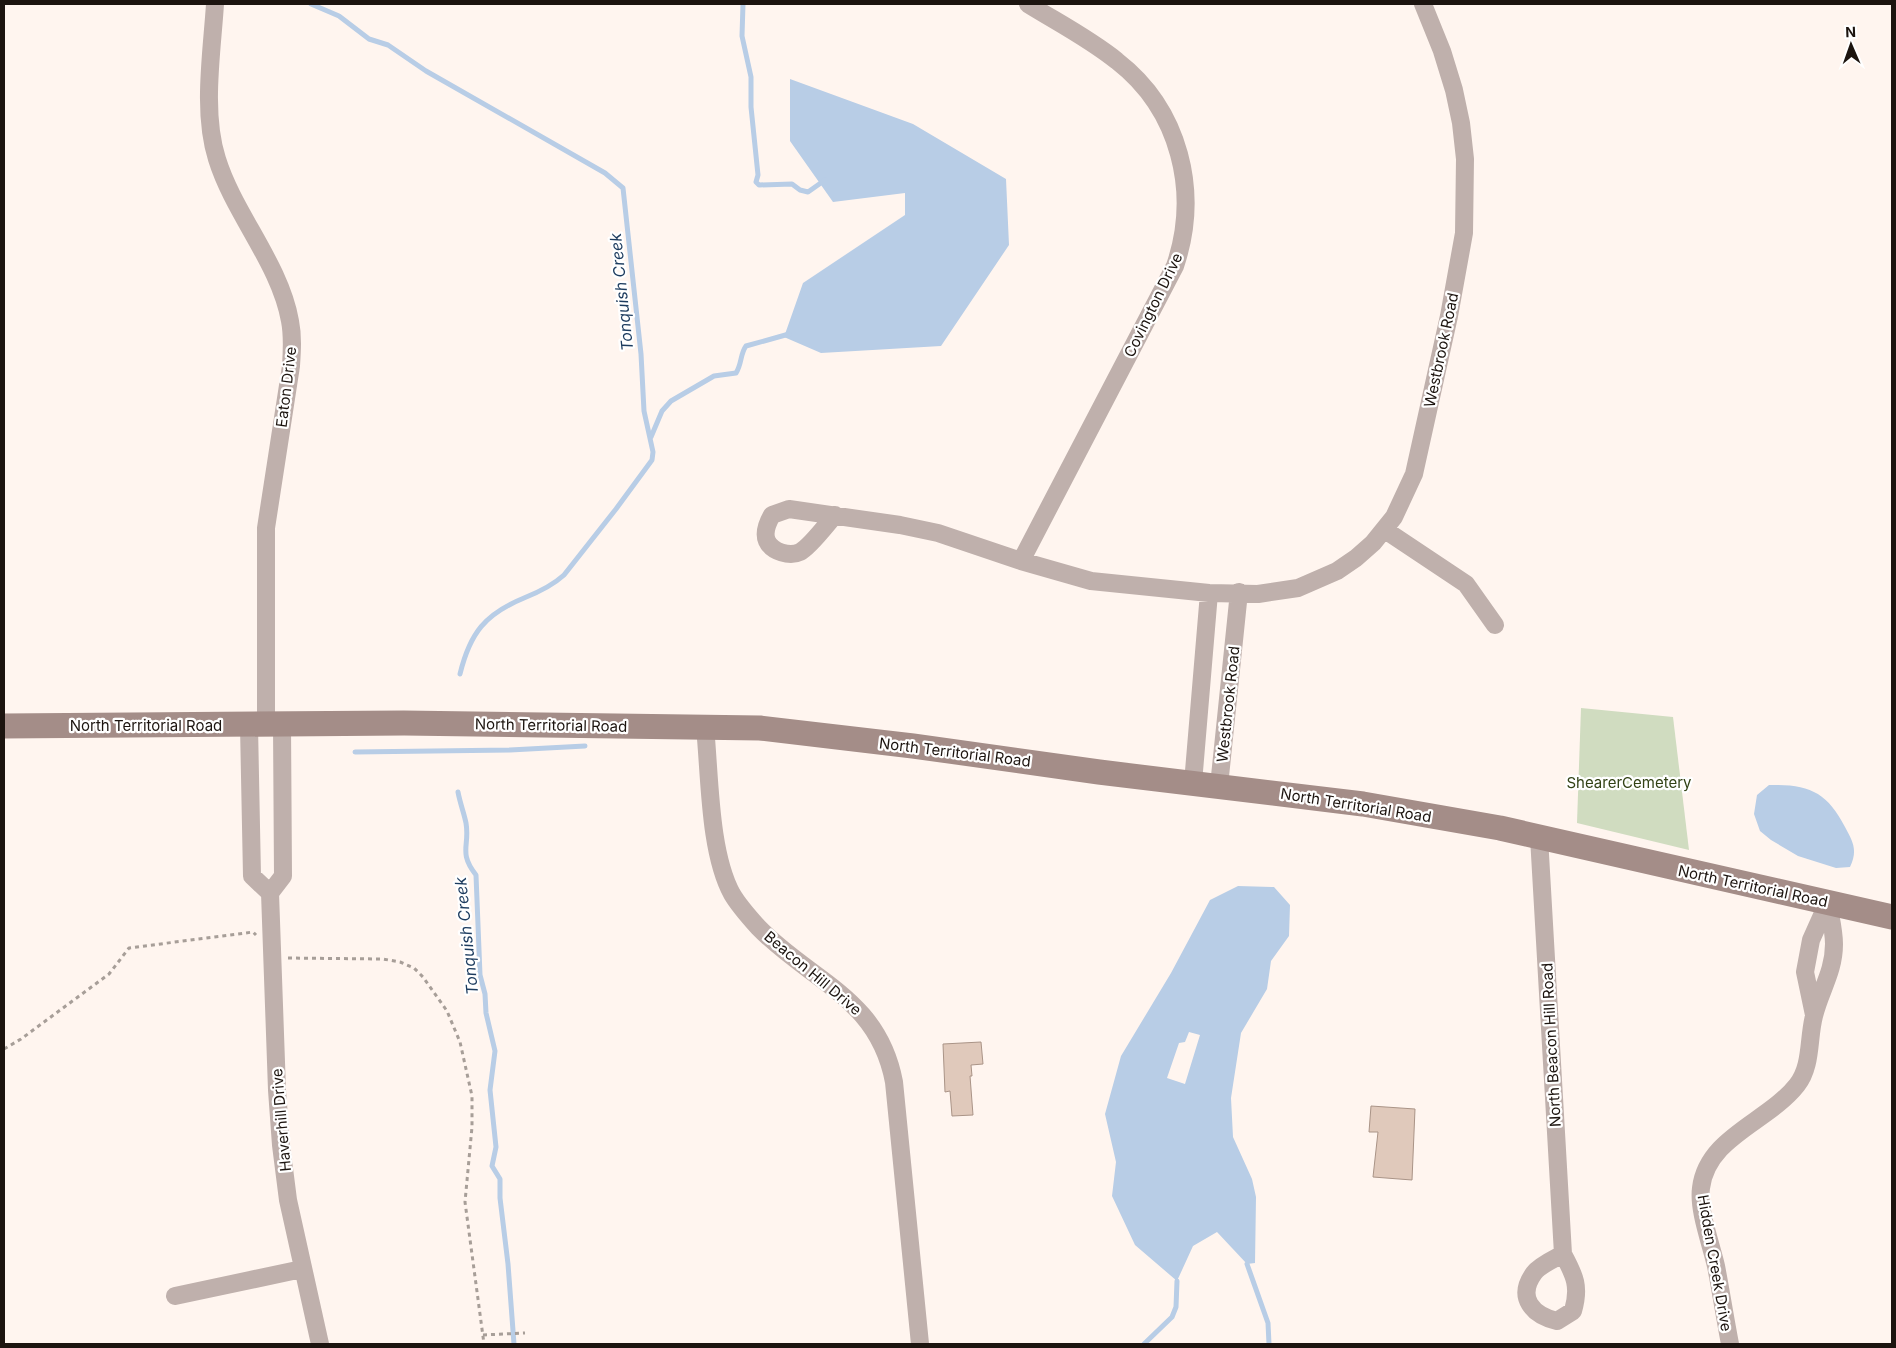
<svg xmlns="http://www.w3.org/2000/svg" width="1896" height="1348" font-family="Inter,sans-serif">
<rect width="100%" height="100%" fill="#fff5ef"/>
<path fill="#d0dcc0" d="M1581 708 1673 717 1689 850 1577 823Z"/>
<path fill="#b8cde6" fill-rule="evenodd" d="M790 79 913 124 1006 179 1009 245 941 346 821 353 784 337 803 283 905 215V193L833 202 790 141Z
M1769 785C1809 784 1827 792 1845 827 1853 842 1858 850 1850 867L1836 868 1798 856 1771 840 1760 831 1754 814 1757 795Z
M1238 886 1274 887 1290 905 1289 936 1271 961 1267 989 1241 1033 1231 1098 1233 1137 1252 1179 1256 1197 1255 1263 1247 1264 1217 1232 1193 1246 1177 1281 1135 1245 1112 1196 1116 1162 1105 1114 1121 1056 1171 973 1210 900ZM1189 1032 1200 1035 1185 1084 1167 1078 1179 1043 1185 1042Z"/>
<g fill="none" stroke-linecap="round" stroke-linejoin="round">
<path stroke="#b8cde6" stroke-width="5" d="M311 4 339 16 369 39 388 45 426 71 605 173 623 188 641 354 644 411 653 452 652 460 616 509 564 575C552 586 539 592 524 598 485 614 470 633 460 674
M743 4 742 36 751 77V107L758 175 756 182 759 185 792 184 800 190 808 192 825 180
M651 437 662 411 671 401 714 376 736 373C742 364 740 354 746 346L789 334
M355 752 510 750 585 746
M458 792C460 803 464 813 466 823 470 846 458 852 476 875L480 975 485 994 486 1013 495 1051 490 1090 496 1147 492 1166 500 1179V1198L508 1264 514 1344
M1247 1264 1268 1323 1269 1344
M1144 1344 1172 1317 1176 1307 1177 1281"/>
</g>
<path fill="#e0c9bb" stroke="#aa9487" d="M981 1042 983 1064 971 1065 972 1076H970L973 1115 952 1116 950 1091 945 1092 943 1044Z
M1371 1106 1415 1109 1412 1180 1373 1177 1378 1132H1369Z"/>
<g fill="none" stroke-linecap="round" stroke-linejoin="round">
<path stroke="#a79e98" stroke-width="3" stroke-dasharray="4 4" stroke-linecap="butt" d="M288 958 383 959 400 962 414 968 423 977 447 1011 460 1042 472 1096V1127L465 1202 484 1344
M4 1049 21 1039 109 974 129 948 253 932 256 935
M483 1335 525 1333"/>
<path stroke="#bfb0ac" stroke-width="18" d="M215 4C212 52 202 112 217 159 234 214 280 264 290 321 293 336 292 351 291 366L266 528V726
M835 515C827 524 810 547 800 552 790 557 772 552 767 541 763 532 768 522 772 515L789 509 900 525 938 533 1021 561 1091 581 1209 593 1258 594 1298 588 1337 571 1356 558 1373 543 1394 517 1414 474 1449 316 1464 233 1465 159 1461 123 1454 90 1442 51 1423 4
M1385 530 1466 584 1495 625
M1021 561 1175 266C1200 192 1180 110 1117 61 1090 39 1057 22 1028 4
M282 725 283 876 270 893 277 1090 281 1145 288 1200 320 1344
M249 726 252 876 270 893
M705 727C710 776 709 852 732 894 739 906 749 917 758 927 811 982 878 997 894 1082L920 1344
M1193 783 1209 593
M1219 786 1239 592
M1539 837 1563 1254C1575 1276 1580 1287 1573 1311L1557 1321C1533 1315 1516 1298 1534 1273 1540 1265 1554 1259 1563 1254
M1814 1015 1805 972 1811 940 1828 902
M175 1296 302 1269
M1730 1344C1725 1318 1721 1292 1716 1266 1711 1244 1698 1210 1701 1188 1707 1137 1768 1122 1797 1085 1812 1066 1808 1039 1814 1016 1820 991 1834 972 1834 944 1834 930 1830 916 1828 902"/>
<path stroke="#a48d88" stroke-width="25" d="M4 726 404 723 760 728 913 746 1099 772 1363 804 1500 828 1892 917"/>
</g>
<g text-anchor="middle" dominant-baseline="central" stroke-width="4.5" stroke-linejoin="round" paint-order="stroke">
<g font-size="15" fill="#1c140f" stroke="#fff">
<text transform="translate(1153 305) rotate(-64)">Covington Drive</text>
<text transform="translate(1441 350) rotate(-78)">Westbrook Road</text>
<text transform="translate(286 387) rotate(-83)">Eaton Drive</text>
<text transform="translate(1228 704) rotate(-84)">Westbrook Road</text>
<text x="146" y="725">North Territorial Road</text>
<text transform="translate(551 725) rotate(1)">North Territorial Road</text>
<text transform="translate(955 752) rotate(7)">North Territorial Road</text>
<text transform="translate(1356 805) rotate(9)">North Territorial Road</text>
<text transform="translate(1753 886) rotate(12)">North Territorial Road</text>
<text transform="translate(813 973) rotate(40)">Beacon Hill Drive</text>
<text transform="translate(1551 1045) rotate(-93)">North Beacon Hill Road</text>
<text transform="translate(281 1120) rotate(-95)">Haverhill Drive</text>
<text transform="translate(1715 1263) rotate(80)">Hidden Creek Drive</text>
</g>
<g font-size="15" fill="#324215" stroke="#fff">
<text x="1629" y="782">ShearerCemetery</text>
</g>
<g font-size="16" font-style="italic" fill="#1c3b5e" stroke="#fff">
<text transform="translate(621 292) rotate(-96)">Tonquish Creek</text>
<text transform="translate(466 936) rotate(-96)">Tonquish Creek</text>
</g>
</g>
<rect width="1896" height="1348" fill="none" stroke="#1c140f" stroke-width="10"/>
<g transform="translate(1851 45) rotate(358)" stroke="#ffffff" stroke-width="4" paint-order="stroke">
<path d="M0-4L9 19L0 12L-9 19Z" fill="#1c140f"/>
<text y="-8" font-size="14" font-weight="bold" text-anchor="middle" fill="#1c140f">N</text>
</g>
</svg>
